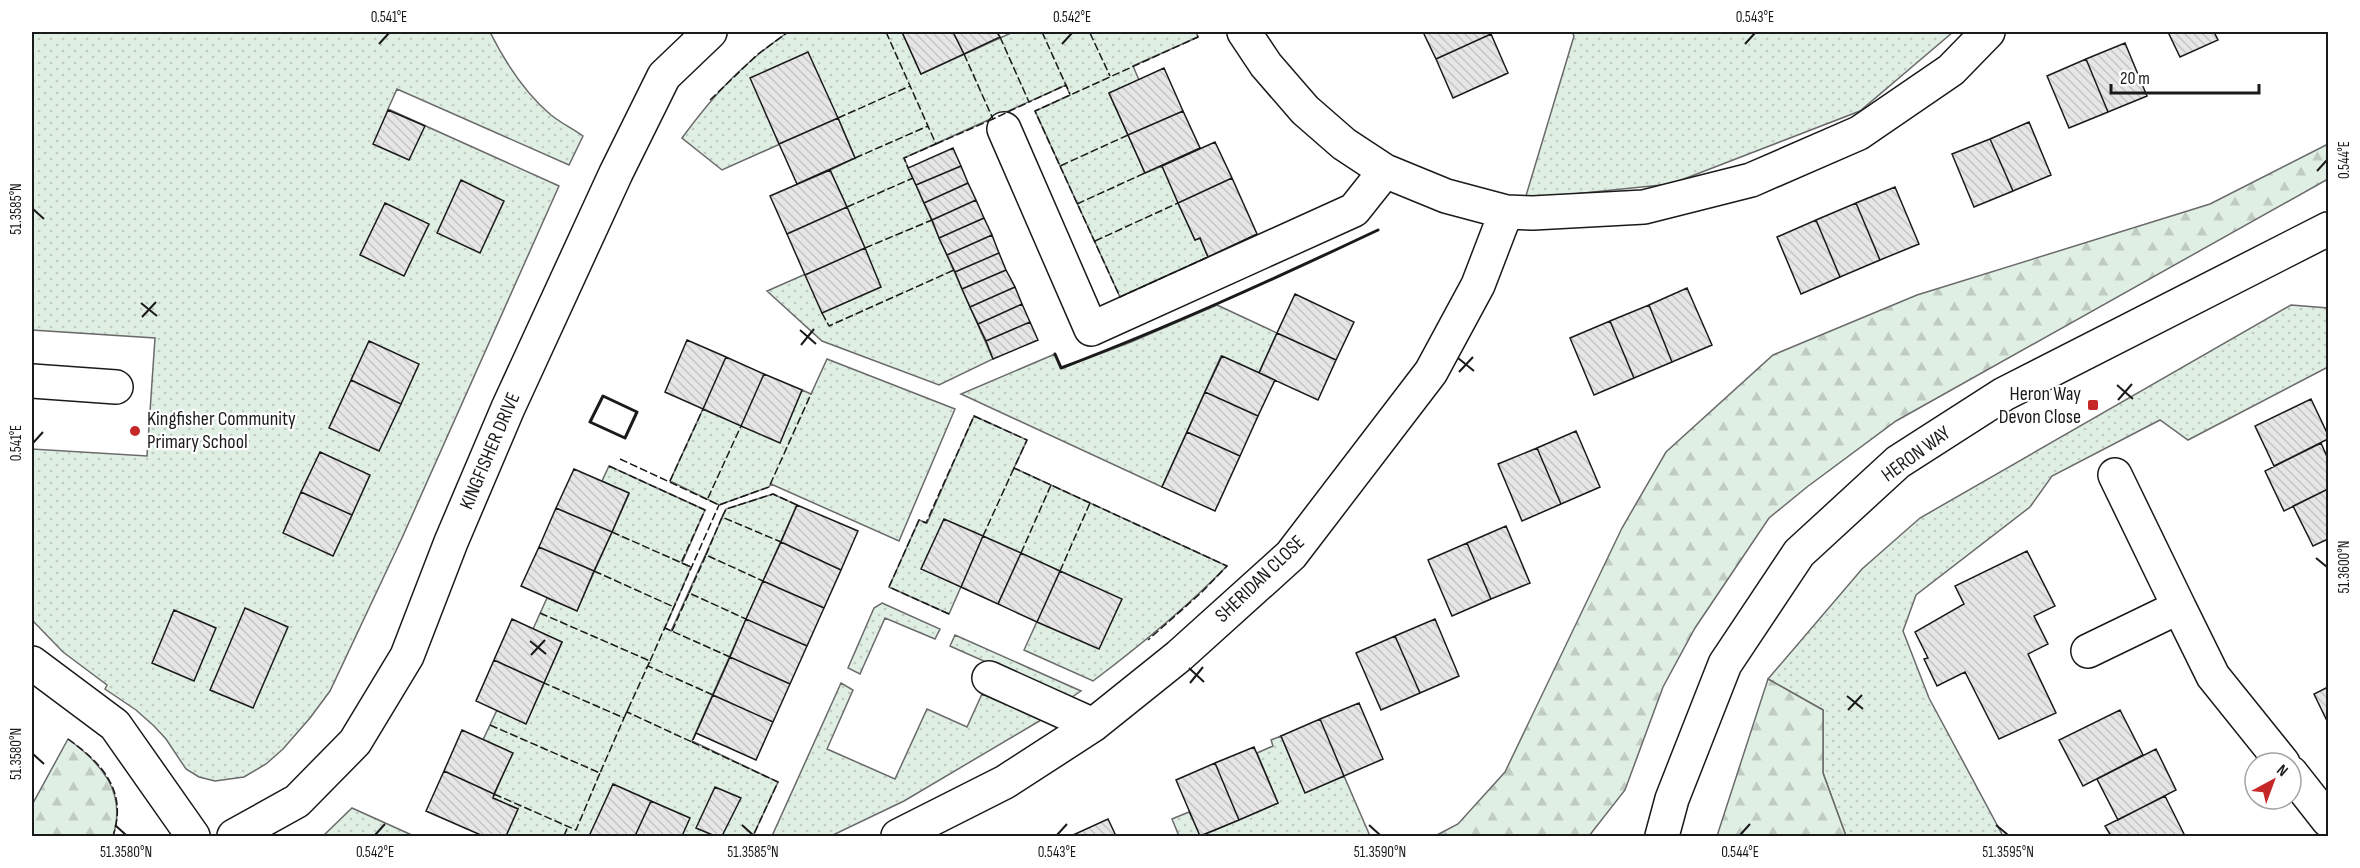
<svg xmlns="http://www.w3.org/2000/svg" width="2360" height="868" font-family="'Sofia Sans Condensed',sans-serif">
<defs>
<pattern id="green-dots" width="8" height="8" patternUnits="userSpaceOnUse" patternTransform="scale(1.5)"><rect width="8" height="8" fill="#e0efe3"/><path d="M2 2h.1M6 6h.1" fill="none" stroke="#c0ccc2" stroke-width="1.8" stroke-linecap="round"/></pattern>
<pattern id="forest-firs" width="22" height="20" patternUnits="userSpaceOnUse" patternTransform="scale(1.5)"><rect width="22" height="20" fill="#e0efe3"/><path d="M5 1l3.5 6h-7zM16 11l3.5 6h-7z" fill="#c0ccc2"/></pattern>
<pattern id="building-back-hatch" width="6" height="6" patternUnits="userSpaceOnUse" patternTransform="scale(1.5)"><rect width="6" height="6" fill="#e6e6e6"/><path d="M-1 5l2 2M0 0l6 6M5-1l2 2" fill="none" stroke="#c5c5c5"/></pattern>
</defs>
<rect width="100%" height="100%" fill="#fff"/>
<path fill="url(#green-dots)" stroke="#6a6a6a" stroke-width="1.5" d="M32 32H490C505 62 525 93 551 115 561 123 573 129 583 136L569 165 397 89 388 109 559 186 402 538 330 691 310 718 283 749 266 764 244 777 215 781 199 777 186 769 166 739 154 726 136 710 105 689 107 685 63 652 32 620V449L147 456 155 338 32 330Z
M788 32H902L921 74 1013 32H1196L1198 37 1133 66 1139 80 1109 93 1145 173 1162 166 1195 240 1200 238 1208 257 1120 297 1035 111 1070 95 1066 85 904 158 993 359 939 385 822 341 767 291 865 248 830 170 855 158 838 118 722 170 682 138C715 93 741 65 788 32Z
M1572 32H1953L1860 111 1671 184 1525 199 1574 36Z
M1217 305 1277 333 1259 373 1221 356 1162 487 961 394 1055 354 1062 368 1131 342Z
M2291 305 2328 308V367L2188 440 2160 420 2052 476 2030 507 1916 595 1903 631 1929 698 2003 836H1846L1823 773V710L1768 679 1862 569 1920 518Z
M827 359 955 409 899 541 771 484 769 487 719 505 670 481 703 409 780 442 802 390 811 394Z
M974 416 1027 440 1014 468 1227 566C1186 608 1141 645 1093 681L1024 650 1060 571 983 537 949 614 889 587 919 520 927 523Z
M609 466 705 510 682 563 691 567 665 628 671 631 726 509 773 494 797 505 692 741 778 782 753 836H506L518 809 493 798 512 753 483 740 497 710 526 723 562 642 533 629 547 598 577 610 629 494 602 481Z
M882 603 940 629 935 639 885 618 860 674 848 668 874 608Z
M955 635 1081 691 1069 699 950 646Z
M841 683 853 690 827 749 895 779 927 709 967 727 982 694 1041 720 904 801 831 836H772Z
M1281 736 1305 792 1344 776 1370 836H1179L1172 819 1189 812 1201 836 1278 803 1257 753 1273 746 1271 740Z
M352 808 414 836H323Z"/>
<path fill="url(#forest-firs)" stroke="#6a6a6a" stroke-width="1.5" d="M2328 144V179L1896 421 1807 487 1769 518 1695 628 1663 687 1625 790 1589 836H1435L1458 824 1505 772 1622 528 1666 452 1773 355 1917 295 2210 204Z
M1768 679 1823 710V773L1846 836H1717Z
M68 739C101 763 127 792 113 836H32V805Z"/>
<path fill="url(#building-back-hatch)" stroke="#1a1a1a" stroke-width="1.5" d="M902 32H953L964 54 921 74Z
M953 32H997L1000 37 964 54Z
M1423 32H1489L1491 34 1436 59Z
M2168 32H2214L2218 40 2180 57Z
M1491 34 1508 73 1453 98 1436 59Z
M2125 43 2147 96 2108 112 2086 59Z
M808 52 838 118 779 144 750 78Z
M2086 59 2108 112 2069 128 2047 76Z
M1164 68 1183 111 1128 135 1109 93Z
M388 110 425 126 409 160 373 144Z
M1183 111 1200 148 1145 173 1128 135Z
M838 118 855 158 797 184 779 144Z
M2029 122 2051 175 2013 191 1990 139Z
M1990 139 2013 191 1974 207 1952 154Z
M1215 142 1232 178 1178 203 1162 166Z
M953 148 961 166 916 185 908 168Z
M961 166 968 183 924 203 916 185Z
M830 170 847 207 787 234 770 196Z
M1232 178 1257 234 1208 257 1200 238 1195 240 1178 203Z
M461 180 504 201 480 253 437 233Z
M968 183 976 200 932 220 924 203Z
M1895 187 1919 244 1880 260 1856 203Z
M976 200 984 218 939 238 932 220Z
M385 203 429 224 404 276 360 255Z
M1856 203 1880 260 1840 277 1816 220Z
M847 207 865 248 805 275 787 234Z
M984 218 992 235 947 255 939 238Z
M1816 220 1840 277 1801 294 1777 237Z
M992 235 999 253 955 272 947 255Z
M865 248 881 287 822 313 805 275Z
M999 253 1006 270 962 289 955 272Z
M1006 270 1015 287 970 307 962 289Z
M1015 287 1022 304 978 324 970 307Z
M1687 288 1712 345 1672 362 1649 305Z
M1295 294 1354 322 1336 360 1277 333Z
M1022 304 1030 322 986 341 978 324Z
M1649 305 1672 362 1634 378 1610 321Z
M1610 321 1634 378 1594 395 1570 338Z
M1030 322 1038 340 993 359 986 341Z
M1277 333 1336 360 1318 400 1259 373Z
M687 340 726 357 703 409 665 392Z
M369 341 419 364 401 404 351 380Z
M1222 356 1275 380 1258 416 1205 392Z
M726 357 764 374 741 426 703 409Z
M764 374 802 390 780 443 741 426Z
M351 380 401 404 379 451 329 428Z
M1205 392 1258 416 1240 456 1187 432Z
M2311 399 2328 435V439L2274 466 2255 426Z
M1576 431 1600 487 1561 504 1537 448Z
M1187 432 1240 456 1215 511 1162 487Z
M2321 443 2328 459V489L2284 511 2265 471Z
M1537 448 1561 504 1522 521 1498 464Z
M320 452 370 475 352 515 301 492Z
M574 469 629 493 612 532 556 508Z
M2328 489V539L2313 546 2293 506Z
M301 492 352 515 333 556 283 533Z
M797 505 858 531 841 570 781 542Z
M556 508 612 532 594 571 539 547Z
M944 519 983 536 961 587 921 569Z
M1506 526 1530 583 1491 599 1467 543Z
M983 536 1021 553 998 604 961 587Z
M781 542 841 570 824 608 763 581Z
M1467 543 1491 599 1452 616 1428 560Z
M539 547 594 571 577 611 521 586Z
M2027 551 2055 606 2034 616 2048 644 2028 654 2056 713 1999 739 1965 672 1937 686 1924 659 1928 658 1915 632 1964 604 1955 586Z
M1021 553 1060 571 1037 622 998 604Z
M1060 571 1122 599 1099 649 1037 622Z
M763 581 824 608 807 646 746 619Z
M245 608 288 627 253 708 210 690Z
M174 610 216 628 194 681 152 663Z
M512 619 562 642 544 683 494 660Z
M746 619 807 646 790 684 730 657Z
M1435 619 1459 676 1420 693 1395 636Z
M1395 636 1420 693 1381 710 1356 653Z
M730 657 790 684 773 722 713 695Z
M494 660 544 683 526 724 476 701Z
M2328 687V723L2314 694Z
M713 695 773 722 756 760 696 733Z
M1359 703 1383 759 1344 776 1320 719Z
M2120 710 2143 755 2083 786 2059 740Z
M1320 719 1344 776 1305 793 1281 736Z
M462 730 513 753 494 794 444 771Z
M1254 747 1278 803 1239 820 1215 763Z
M2156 749 2176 790 2118 820 2097 779Z
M1215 763 1239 820 1200 836 1176 780Z
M444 771 494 794 493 798 518 809 506 836H483L426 811Z
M613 784 651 801 635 836H596L590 834Z
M715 787 741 798 722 836H715L696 828Z
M2165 796 2185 836H2111L2105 826Z
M651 801 690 818 682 836H635Z
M1108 819 1116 836H1074L1073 835Z"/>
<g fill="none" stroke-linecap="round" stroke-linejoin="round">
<defs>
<path id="minor" d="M1244 32 1266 65 1305 110 1344 144 1385 171 1446 196 1506 212 1533 213 1644 207 1751 180 1859 133 1951 70 1988 32
M1004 129 1091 329 1354 210 1385 171
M32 381 116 387
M2115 475 2179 607
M2088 651 2179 607 2213 676 2283 763
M32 663 115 725 193 836
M989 678 1093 725
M2291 773 2328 820
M234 836 297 801 355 742 407 656 451 542 508 408 616 173 664 76 710 32
M898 836 1005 782 1093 725 1179 656 1291 555 1431 372 1478 285 1506 212
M1662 836 1672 799 1725 664 1799 553 1898 462 2004 394 2328 229"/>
</defs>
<use href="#minor" stroke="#1a1a1a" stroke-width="36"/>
<use href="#minor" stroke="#fff" stroke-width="33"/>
<path stroke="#1a1a1a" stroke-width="1.5" stroke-dasharray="8 3" stroke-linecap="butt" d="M886 32 936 144 904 158 908 168
M1042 32 1070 94
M1090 33 1110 76
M1000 37 1029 102 1066 85
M964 54 993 119 1029 102
M710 100 758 54 788 32
M838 118 910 86
M1128 135 1060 166 1035 111 1198 37 1196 32
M936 144 993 119
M855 158 928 126
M1060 166 1120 297 1208 257
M1077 204 1145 173
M847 207 913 178
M1095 241 1178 203
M865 248 932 220
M822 313 829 326 954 270
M620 459 719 505 769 487 811 394
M609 466 705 510 681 563
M670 481 703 409
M708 498 741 426
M722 517 726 509 773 494 797 505
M612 532 691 567
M983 536 1014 468
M1021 553 1051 485
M706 555 722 517 781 542
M594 571 674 607
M1060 571 1090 503
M689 593 706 555 763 581
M540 613 650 661 624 718 544 683
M949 614 889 587 919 520 926 523 974 416 1027 440 1014 468 1227 566 1202 592 1148 640
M664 630 665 628 730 657
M672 631 689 593 746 619
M650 661 719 505
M646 668 648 666 713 695
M628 709 627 712 692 742 696 733
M490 725 600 773 624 718
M68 739C102 763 128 791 113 836
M692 742 778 782 753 836
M494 794 576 830 600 773
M564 836 568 826"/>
<path stroke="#1a1a1a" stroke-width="3" d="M1055 354 1061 368C1169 327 1274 279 1378 230
M603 396 637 412 625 438 590 422Z"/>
</g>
<path fill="none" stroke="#1a1a1a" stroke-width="2" d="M379 44 389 33M1062 44 1072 33M1745 44 1755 33M2317 171 2327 160M33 209 44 219M141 303 157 316M142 317 156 302M800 330 816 344M801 345 814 329M1458 358 1474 371M1459 372 1473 357M2117 385 2133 399M2118 400 2132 384M33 443 43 432M2316 558 2327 567M530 641 546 654M531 655 545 640M1189 668 1204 682M1190 683 1203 667M1847 696 1863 709M1848 710 1862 695M33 754 44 764M115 825 126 835M742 825 753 835M1369 825 1380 835M1996 825 2008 835M375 835 385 824M1057 835 1067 824M1740 835 1750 824"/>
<g fill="#c62828" stroke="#fff" stroke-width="2">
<rect x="2087" y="399" width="12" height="12" rx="3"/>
<circle cx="135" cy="431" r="6"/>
</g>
<g text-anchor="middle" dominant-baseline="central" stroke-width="4.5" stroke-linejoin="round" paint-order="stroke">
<g font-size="20" fill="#1a1a1a" stroke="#fff" text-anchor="end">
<text x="2081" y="394">Heron Way<tspan x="2081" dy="23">Devon Close</tspan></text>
<text x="147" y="419" text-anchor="start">Kingfisher Community<tspan x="147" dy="23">Primary School</tspan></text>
</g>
<g font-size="20" fill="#1a1a1a" stroke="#fff">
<text transform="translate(490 451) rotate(-67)">KINGFISHER DRIVE</text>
<text transform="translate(1916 454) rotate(-36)">HERON WAY</text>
<text transform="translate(1260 579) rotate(-44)">SHERIDAN CLOSE</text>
</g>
</g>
<rect width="2360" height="868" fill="none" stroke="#ffffff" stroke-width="66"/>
<g transform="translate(2273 781) rotate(41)"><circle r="28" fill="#ffffff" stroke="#a3a3a3" stroke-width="1.5"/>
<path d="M0-4.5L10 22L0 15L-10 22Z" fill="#c62828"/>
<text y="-9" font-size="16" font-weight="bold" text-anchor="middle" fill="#1a1a1a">N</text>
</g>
<path d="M2111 84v9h148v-9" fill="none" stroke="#1a1a1a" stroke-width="3"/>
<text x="2120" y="84" font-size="18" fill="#1a1a1a" stroke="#ffffff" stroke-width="4.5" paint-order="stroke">20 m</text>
<rect x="33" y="33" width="2294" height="802" fill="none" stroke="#1a1a1a" stroke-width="2"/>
<g font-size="15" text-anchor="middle" fill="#1a1a1a">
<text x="389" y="22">0.541°E</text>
<text x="1072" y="22">0.542°E</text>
<text x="1755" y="22">0.543°E</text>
<text transform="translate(2344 160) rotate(-90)" y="5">0.544°E</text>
<text transform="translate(16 209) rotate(-90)" y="5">51.3585°N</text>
<text transform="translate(16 443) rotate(-90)" y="5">0.541°E</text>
<text transform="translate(2344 567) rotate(-90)" y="5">51.3600°N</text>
<text transform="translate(16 754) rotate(-90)" y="5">51.3580°N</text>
<text x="126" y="857">51.3580°N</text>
<text x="375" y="857">0.542°E</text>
<text x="753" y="857">51.3585°N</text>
<text x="1057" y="857">0.543°E</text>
<text x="1380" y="857">51.3590°N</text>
<text x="1740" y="857">0.544°E</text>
<text x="2008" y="857">51.3595°N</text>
</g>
</svg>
